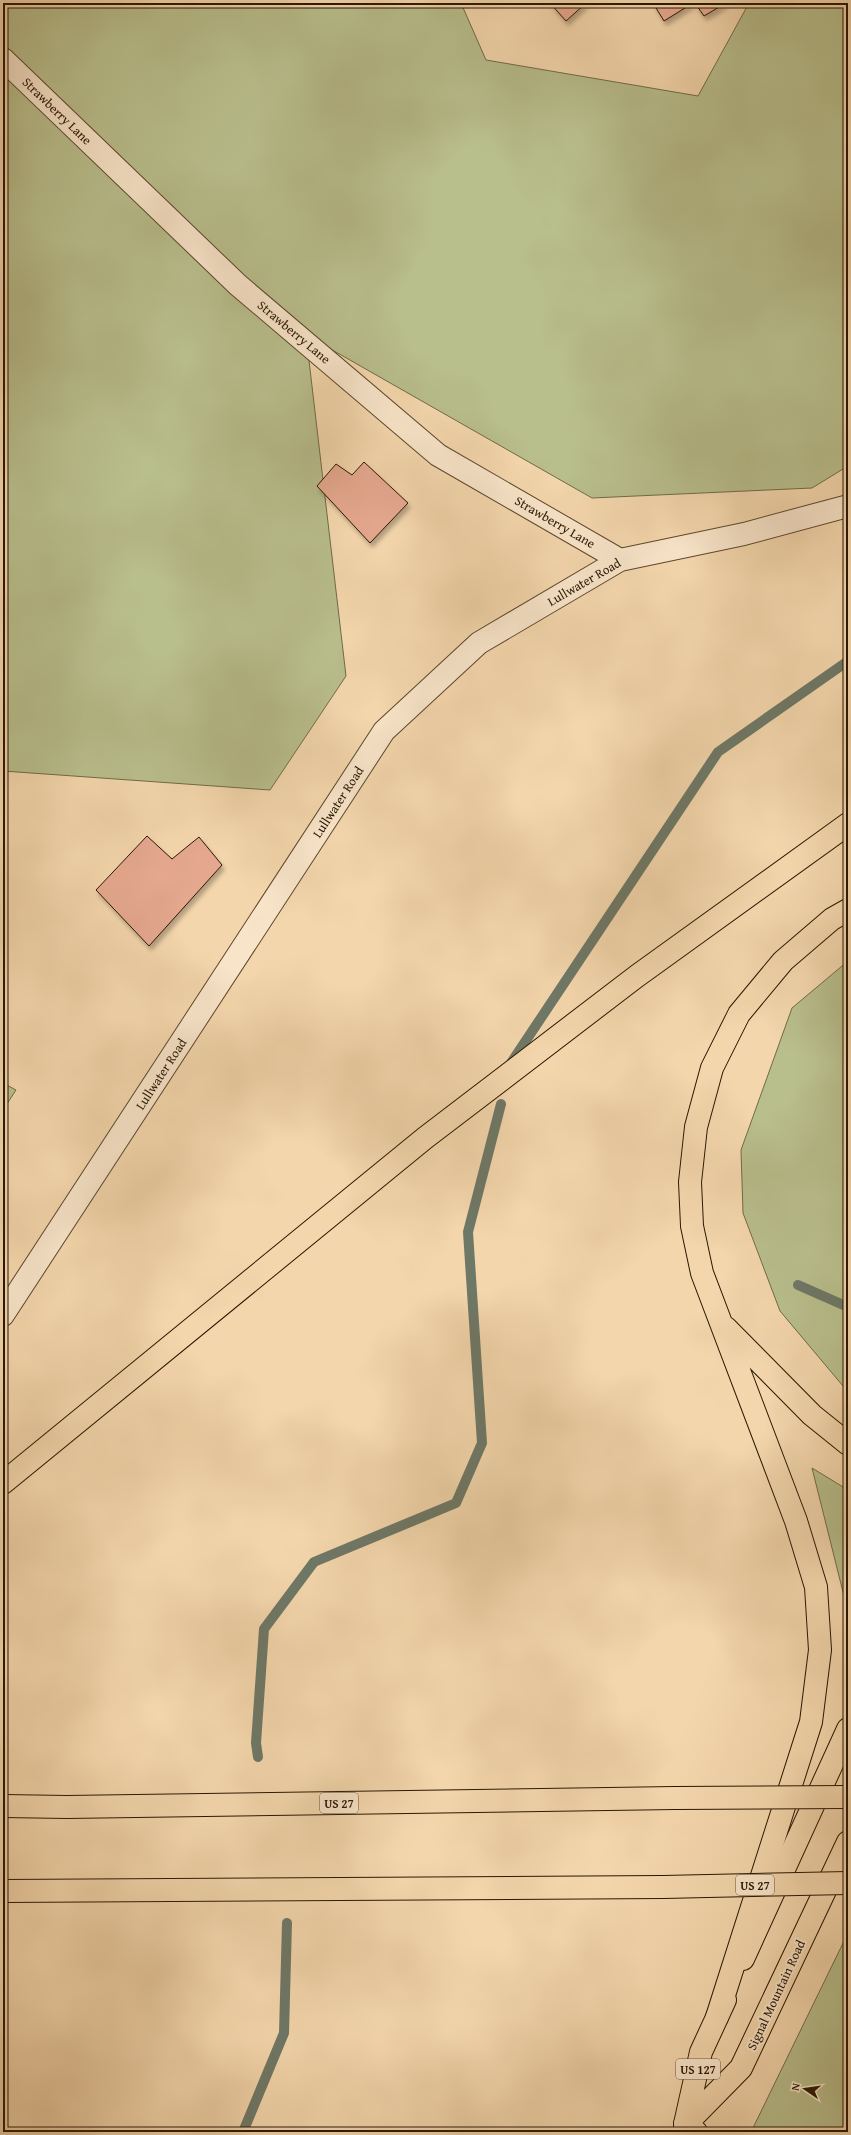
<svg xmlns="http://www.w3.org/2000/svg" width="851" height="2135" font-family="'Gentium Book Plus',serif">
<defs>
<filter id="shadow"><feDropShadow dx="2.5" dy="4.5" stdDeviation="2" flood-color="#0004"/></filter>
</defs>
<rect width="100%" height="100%" fill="#f4d6ac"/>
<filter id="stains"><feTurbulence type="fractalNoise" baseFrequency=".005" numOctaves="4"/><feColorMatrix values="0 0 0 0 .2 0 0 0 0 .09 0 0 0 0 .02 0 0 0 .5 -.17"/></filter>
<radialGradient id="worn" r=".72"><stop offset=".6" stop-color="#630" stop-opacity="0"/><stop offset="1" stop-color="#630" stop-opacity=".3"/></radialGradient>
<path fill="#b8be8c" stroke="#706a47" d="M3 3H461L486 60 698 96 749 3H848V466L812 488 592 498 306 335 346 676 270 790 3 771Z
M848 961V1392L780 1311 743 1213 741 1150 792 1008Z
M3 1083 16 1090 3 1110Z
M812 1468 848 1490V1612Z
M846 1937H848V2132H751Z"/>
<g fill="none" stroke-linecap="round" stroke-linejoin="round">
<path stroke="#6e7867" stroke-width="10" d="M511 1063 718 752 848 661
M798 1285 848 1307
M258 1757 256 1743 264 1629 314 1562 456 1503 482 1443 468 1232 501 1104
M243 2132 284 2033 287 1923"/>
</g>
<path fill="#e5a88f" stroke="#291702" filter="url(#shadow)" d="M550 3H586L566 21Z
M653 3H693L664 21Z
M695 3H726L704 16Z
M364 462 408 503 370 543 317 486 336 464 352 475Z
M147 836 172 859 199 837 222 865 149 946 96 890Z"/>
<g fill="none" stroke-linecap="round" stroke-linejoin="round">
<defs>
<path id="minor" d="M3 59 238 285 438 455 620 560
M3 1315 384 731 479 643 620 560 744 534 848 506"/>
<path id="major" d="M743 1959 848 1729
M685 2124 701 2052 725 2000
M685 2125 741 2068 848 1842"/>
<path id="highway" d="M726 1328 812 1415 848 1444
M3 1483 425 1138 637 976 848 824
M3 1806 67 1807 675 1798
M3 1891 663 1887
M717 2017 811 1722 820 1650 816 1587 796 1521 702 1273 692 1226 690 1182 696 1127 712 1068 739 1014 783 961 832 919 848 910
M685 2124 696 2132"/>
</defs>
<use href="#minor" stroke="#5c472c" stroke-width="24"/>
<use href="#major" stroke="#291702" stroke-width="24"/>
<use href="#highway" stroke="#291702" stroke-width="24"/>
<use href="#minor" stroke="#f8e4c9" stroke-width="22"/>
<use href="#major" stroke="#f4d6ac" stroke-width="22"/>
<use href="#highway" stroke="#f4d6ac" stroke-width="22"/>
<defs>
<path id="highway-bridge" d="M675 1798 848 1797
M663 1887 848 1883"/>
</defs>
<use href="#highway-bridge" stroke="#291702" stroke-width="24" stroke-linecap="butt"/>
<use href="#highway-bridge" stroke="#f4d6ac" stroke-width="22"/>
</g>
<g text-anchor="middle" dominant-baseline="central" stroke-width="4" stroke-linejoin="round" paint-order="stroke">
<g fill="#f8e4c9" stroke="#67543e" stroke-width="1">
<rect x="320" y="1793" width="38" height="20" rx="3"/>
<rect x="736" y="1875" width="38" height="20" rx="3"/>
<rect x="676" y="2059" width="44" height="20" rx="3"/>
</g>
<g font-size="12" font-weight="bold" fill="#291702">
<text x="339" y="1803">US 27</text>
<text x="755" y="1885">US 27</text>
<text x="698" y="2069">US 127</text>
</g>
<g font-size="13" fill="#291702" stroke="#f8e4c9">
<text transform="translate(57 111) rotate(44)">Strawberry Lane</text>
<text transform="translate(294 332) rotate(40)">Strawberry Lane</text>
<text transform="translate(555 522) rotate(30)">Strawberry Lane</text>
<text transform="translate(584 582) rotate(-30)">Lullwater Road</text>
<text transform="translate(338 802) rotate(-57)">Lullwater Road</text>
<text transform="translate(161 1074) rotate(-57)">Lullwater Road</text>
<text transform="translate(776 1995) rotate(-65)">Signal Mountain Road</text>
</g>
</g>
<rect width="851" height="2135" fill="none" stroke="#f4d6ac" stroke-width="16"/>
<rect x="4" y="4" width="843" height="2127" fill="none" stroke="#291702" stroke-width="2"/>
<rect x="8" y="8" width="835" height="2119" fill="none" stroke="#291702"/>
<g transform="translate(805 2089) rotate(283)" stroke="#f8e4c9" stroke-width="3" paint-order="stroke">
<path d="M0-3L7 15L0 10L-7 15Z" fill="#291702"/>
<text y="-6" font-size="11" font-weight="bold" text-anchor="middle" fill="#291702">N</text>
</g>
<rect width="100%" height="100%" filter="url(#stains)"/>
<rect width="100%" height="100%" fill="url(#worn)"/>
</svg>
